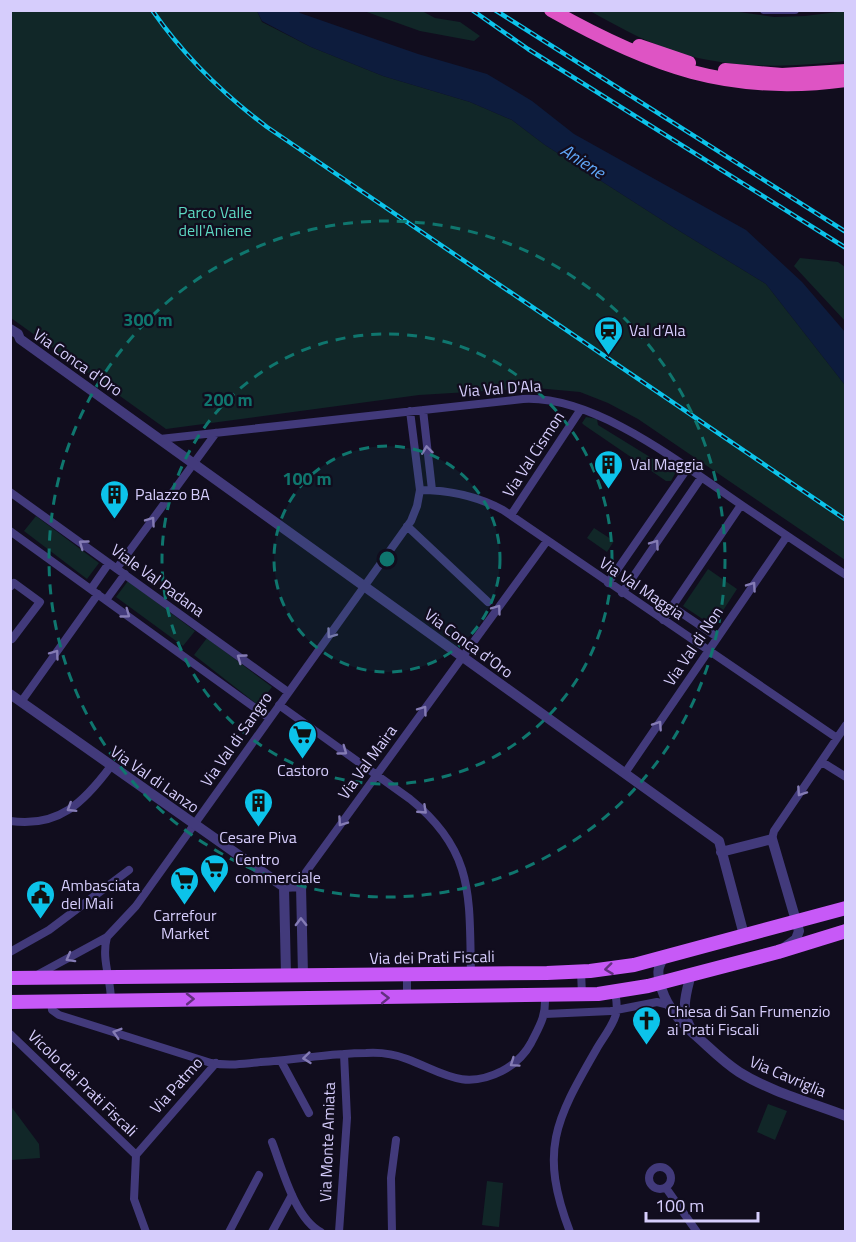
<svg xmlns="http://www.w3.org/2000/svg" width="856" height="1242" font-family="'Titillium Web',sans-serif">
<rect width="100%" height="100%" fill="#110d1e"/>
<path fill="#112728" d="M725 10 774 17 805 16 845 11V61C794 67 741 69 690 56 655 47 622 29 590 11Z
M11 11H257L262 22 311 47 383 76 470 102 512 120 545 145 673 227 766 284 845 385V560L638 419 608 403 580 392 536 388 419 395 166 429 11 318Z
M364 11H422L435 18 460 22 480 36 474 41 420 31Z
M800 258 838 262 845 267V321L794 266Z
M586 417 597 419 598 425 671 470 672 467 677 470 671 481H666L584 425 582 423Z
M36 516 99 563 87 579 24 531Z
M594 528 614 541 607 552 587 538Z
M708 569 737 589 713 626 683 606Z
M128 581 195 631 183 646 116 597Z
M207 638 272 687 258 705 194 655Z
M768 1104 787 1111 775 1140 757 1132Z
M10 1105 39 1144 40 1158 11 1160Z
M487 1181 503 1183 499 1227 482 1225Z"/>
<path fill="#0d1c3d" d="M257 11H298L300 13 418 54 487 74 532 101 574 134 746 230 802 282 845 332V385L766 284 673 227 545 145 512 120 470 102 383 76 311 47 262 21Z"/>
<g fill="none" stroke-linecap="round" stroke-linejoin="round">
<path stroke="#423a7b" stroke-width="8" d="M764 10H795
M423 410 432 490
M160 439 523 399C596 395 684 466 743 506 777 529 811 552 846 575
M420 490C450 490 477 496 503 510L837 738
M10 492 288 692
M511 515 581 409
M407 526 488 602
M10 531 269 718
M117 568 216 433
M608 583 687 469
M10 587 14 583 40 602 12 639
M91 589 109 563
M622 593 701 478
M106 600 125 574
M671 606 717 637
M663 620 741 505
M21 702 98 594
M279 705 410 799C475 851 469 897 471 973
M822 762 846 777
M625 773 787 536
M10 821C59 828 84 802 111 766
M772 839 774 831 846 725
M301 886 306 872 547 541
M107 937C101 959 111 978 111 1001
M10 952 49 930 129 870
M581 971 582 995
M37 975 107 937 136 906 411 521 417 506 420 490 410 411
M407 998V974
M51 1002 52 1010 59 1015 211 1063C228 1066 244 1064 261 1062 296 1060 331 1053 366 1053 380 1052 394 1054 407 1059 442 1072 463 1091 502 1071 515 1064 524 1056 531 1043 540 1025 546 1017 545 996
M545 1014 611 1011 657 1002 669 1005
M10 1034 136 1155
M281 1061 309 1113
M272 1142C282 1168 295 1219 321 1232
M136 1155 216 1063
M136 1155 134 1199 146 1232
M649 1178a11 11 0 1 1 22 0a11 11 0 1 1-22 0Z
M666 1188 697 1232
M229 1232 259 1175
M272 1232 292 1195
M339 1232 347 1118 344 1054
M392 1232 391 1178 396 1140
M570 1232C539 1151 555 1121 596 1050 602 1039 613 1026 616 1014 618 1007 616 998 615 991"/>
<path stroke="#423a7b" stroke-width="10" d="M10 329 18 334 20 339 719 841 744 935
M10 694 284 887
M721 852 772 839 799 931 796 939 785 947
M284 887 301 886 303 975
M284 887 286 975
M666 956C655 966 658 977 662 990 668 1008 680 1021 694 1034 709 1047 722 1061 739 1072 769 1091 812 1103 846 1116
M691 1029C680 1010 686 994 691 974"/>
<path stroke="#c759f7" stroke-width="14" d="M10 978 547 973 590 971 634 965 846 908
M10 1002 598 994 648 986 778 952 846 931"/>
<path stroke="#de54c4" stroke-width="14" d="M551 10C650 66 730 96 846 80
M639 46 689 63
M725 70 782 75 846 71"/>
<defs>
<path id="rail" d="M152 10C184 56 223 94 267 127L846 520
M472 10 528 49 846 248
M495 10 846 232"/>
</defs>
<use href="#rail" stroke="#0cc3ea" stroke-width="4.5"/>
<use href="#rail" stroke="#110d1e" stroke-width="2" stroke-dasharray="7" stroke-linecap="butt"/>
</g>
<defs><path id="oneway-chevron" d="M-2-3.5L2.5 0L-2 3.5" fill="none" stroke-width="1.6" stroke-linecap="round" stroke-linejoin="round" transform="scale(1.5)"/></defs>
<g stroke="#857cb5">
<use href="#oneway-chevron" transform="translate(427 450) rotate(-97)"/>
<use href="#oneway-chevron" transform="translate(151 521) rotate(-55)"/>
<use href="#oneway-chevron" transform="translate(83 544) rotate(-144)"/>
<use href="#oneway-chevron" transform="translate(655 544) rotate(-55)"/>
<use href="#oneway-chevron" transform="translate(752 586) rotate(-55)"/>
<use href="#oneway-chevron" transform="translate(497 609) rotate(-54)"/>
<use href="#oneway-chevron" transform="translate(126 614) rotate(36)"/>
<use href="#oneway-chevron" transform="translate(331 634) rotate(126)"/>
<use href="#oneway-chevron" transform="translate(55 654) rotate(-54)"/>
<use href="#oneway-chevron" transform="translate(241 658) rotate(-144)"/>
<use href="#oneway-chevron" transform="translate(423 710) rotate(-54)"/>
<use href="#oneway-chevron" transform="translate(658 725) rotate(-56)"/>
<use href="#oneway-chevron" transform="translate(343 751) rotate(36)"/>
<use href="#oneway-chevron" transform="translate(801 792) rotate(124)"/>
<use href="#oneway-chevron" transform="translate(71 808) rotate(148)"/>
<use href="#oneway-chevron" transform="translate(423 810) rotate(43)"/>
<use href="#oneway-chevron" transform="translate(342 822) rotate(125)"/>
<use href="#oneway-chevron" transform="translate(301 922) rotate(-91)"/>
<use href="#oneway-chevron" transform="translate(70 958) rotate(151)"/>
<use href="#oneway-chevron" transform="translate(117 1033) rotate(-163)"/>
<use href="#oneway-chevron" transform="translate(307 1058) rotate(174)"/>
<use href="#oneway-chevron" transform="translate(514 1063) rotate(145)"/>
</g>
<g stroke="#632f80">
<use href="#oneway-chevron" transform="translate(609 969) rotate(173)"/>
<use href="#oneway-chevron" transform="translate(385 998) rotate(-1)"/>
<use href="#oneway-chevron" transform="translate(190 999) rotate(-1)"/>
</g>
<circle cx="387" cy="559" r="113" fill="#0f766e" fill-opacity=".12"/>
<g fill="none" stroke="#0f766e" stroke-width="3" stroke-dasharray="10 8">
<circle cx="387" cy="559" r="113"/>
<circle cx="387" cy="559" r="225"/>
<circle cx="387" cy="559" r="338"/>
</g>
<defs>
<symbol id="station-pin" viewBox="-11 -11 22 30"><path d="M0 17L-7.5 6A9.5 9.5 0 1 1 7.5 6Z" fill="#0cc3ea" stroke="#110d1e"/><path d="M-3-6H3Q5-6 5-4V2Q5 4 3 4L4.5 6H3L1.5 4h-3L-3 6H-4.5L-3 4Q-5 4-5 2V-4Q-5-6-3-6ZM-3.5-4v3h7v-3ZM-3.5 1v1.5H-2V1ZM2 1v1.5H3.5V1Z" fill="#111"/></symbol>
<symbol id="building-pin" viewBox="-11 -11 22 30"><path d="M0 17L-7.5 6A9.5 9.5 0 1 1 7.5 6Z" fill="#0cc3ea" stroke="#110d1e"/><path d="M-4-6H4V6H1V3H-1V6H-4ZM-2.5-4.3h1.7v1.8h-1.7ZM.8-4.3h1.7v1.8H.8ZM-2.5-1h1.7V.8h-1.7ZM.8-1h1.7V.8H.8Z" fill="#111"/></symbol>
<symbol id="supermarket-pin" viewBox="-11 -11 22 30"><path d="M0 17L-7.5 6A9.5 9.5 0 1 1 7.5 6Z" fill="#0cc3ea" stroke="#110d1e"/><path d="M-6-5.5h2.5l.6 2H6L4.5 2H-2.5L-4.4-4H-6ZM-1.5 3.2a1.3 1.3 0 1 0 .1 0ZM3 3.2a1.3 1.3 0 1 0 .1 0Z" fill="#111"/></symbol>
<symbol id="civic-pin" viewBox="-11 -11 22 30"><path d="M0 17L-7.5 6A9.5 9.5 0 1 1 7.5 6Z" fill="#0cc3ea" stroke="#110d1e"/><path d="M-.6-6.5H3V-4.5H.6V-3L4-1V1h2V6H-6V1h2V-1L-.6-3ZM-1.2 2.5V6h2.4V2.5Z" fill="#111"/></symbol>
<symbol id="church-pin" viewBox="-11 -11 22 30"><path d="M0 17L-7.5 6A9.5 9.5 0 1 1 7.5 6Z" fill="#0cc3ea" stroke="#110d1e"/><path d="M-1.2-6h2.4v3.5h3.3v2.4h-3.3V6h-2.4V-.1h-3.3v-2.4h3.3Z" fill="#111"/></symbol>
</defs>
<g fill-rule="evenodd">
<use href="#station-pin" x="592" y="314" width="33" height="45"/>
<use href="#building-pin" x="592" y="448" width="33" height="45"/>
<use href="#building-pin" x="98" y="478" width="33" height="45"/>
<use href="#supermarket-pin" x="286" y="718" width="33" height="45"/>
<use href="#building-pin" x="242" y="786" width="33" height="45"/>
<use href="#supermarket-pin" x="198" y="852" width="33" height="45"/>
<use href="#supermarket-pin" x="168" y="864" width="33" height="45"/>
<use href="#civic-pin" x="24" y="878" width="33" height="45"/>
<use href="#church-pin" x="630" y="1004" width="33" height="45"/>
</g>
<g text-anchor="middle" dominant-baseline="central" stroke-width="4.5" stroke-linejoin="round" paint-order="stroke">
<g font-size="16" fill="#5dd8c2" stroke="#110d1e">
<text x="215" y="212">Parco Valle<tspan x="215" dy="18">dell'Aniene</tspan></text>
</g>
<g font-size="16" fill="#d6cdfc" stroke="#110d1e" text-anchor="start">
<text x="629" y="330">Val d’Ala</text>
<text x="630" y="464">Val Maggia</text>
<text x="135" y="494">Palazzo BA</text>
<text x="303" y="770" text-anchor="middle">Castoro</text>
<text x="258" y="837" text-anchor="middle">Cesare Piva</text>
<text x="235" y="859">Centro<tspan x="235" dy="18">commerciale</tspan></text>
<text x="61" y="885">Ambasciata<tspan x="61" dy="18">del Mali</tspan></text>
<text x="185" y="915" text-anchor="middle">Carrefour<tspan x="185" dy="18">Market</tspan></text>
<text x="667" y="1011">Chiesa di San Frumenzio<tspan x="667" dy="18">ai Prati Fiscali</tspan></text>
</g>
<g font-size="16" fill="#d6cdfc" stroke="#110d1e">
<text transform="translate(78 362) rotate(35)">Via Conca d'Oro</text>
<text transform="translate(500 388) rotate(-4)">Via Val D'Ala</text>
<text transform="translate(533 454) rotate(-57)">Via Val Cismon</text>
<text transform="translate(158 580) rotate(36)">Viale Val Padana</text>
<text transform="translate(642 588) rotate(34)">Via Val Maggia</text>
<text transform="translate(469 643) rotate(36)">Via Conca d'Oro</text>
<text transform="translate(693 646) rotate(-56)">Via Val di Non</text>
<text transform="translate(236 739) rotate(-55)">Via Val di Sangro</text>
<text transform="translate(367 762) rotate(-54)">Via Val Maira</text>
<text transform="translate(155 779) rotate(35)">Via Val di Lanzo</text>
<text transform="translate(432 957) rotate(-1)">Via dei Prati Fiscali</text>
<text transform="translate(788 1076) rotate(23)">Via Cavriglia</text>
<text transform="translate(83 1083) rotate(44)">Vicolo dei Prati Fiscali</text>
<text transform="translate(176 1085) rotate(-48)">Via Patmo</text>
<text transform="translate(327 1142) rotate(-88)">Via Monte Amiata</text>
</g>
<g font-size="18" font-style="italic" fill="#60a6f7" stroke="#110d1e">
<text transform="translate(583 161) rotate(33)">Aniene</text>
</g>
</g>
<circle cx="387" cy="559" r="9" fill="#0f766e" stroke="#110d1e" stroke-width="3"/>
<g font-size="18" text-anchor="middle" font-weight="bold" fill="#0f766e" stroke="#110d1e" stroke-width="4.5" stroke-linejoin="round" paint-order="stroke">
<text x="148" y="326">300 m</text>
<text x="228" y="406">200 m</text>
<text x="307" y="485">100 m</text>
</g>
<rect width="856" height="1242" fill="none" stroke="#d6cdfc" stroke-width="24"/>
<path d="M646 1212v9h112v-9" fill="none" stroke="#d6cdfc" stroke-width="3"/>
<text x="655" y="1212" font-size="18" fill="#d6cdfc" stroke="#110d1e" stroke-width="4.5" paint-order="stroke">100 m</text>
</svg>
